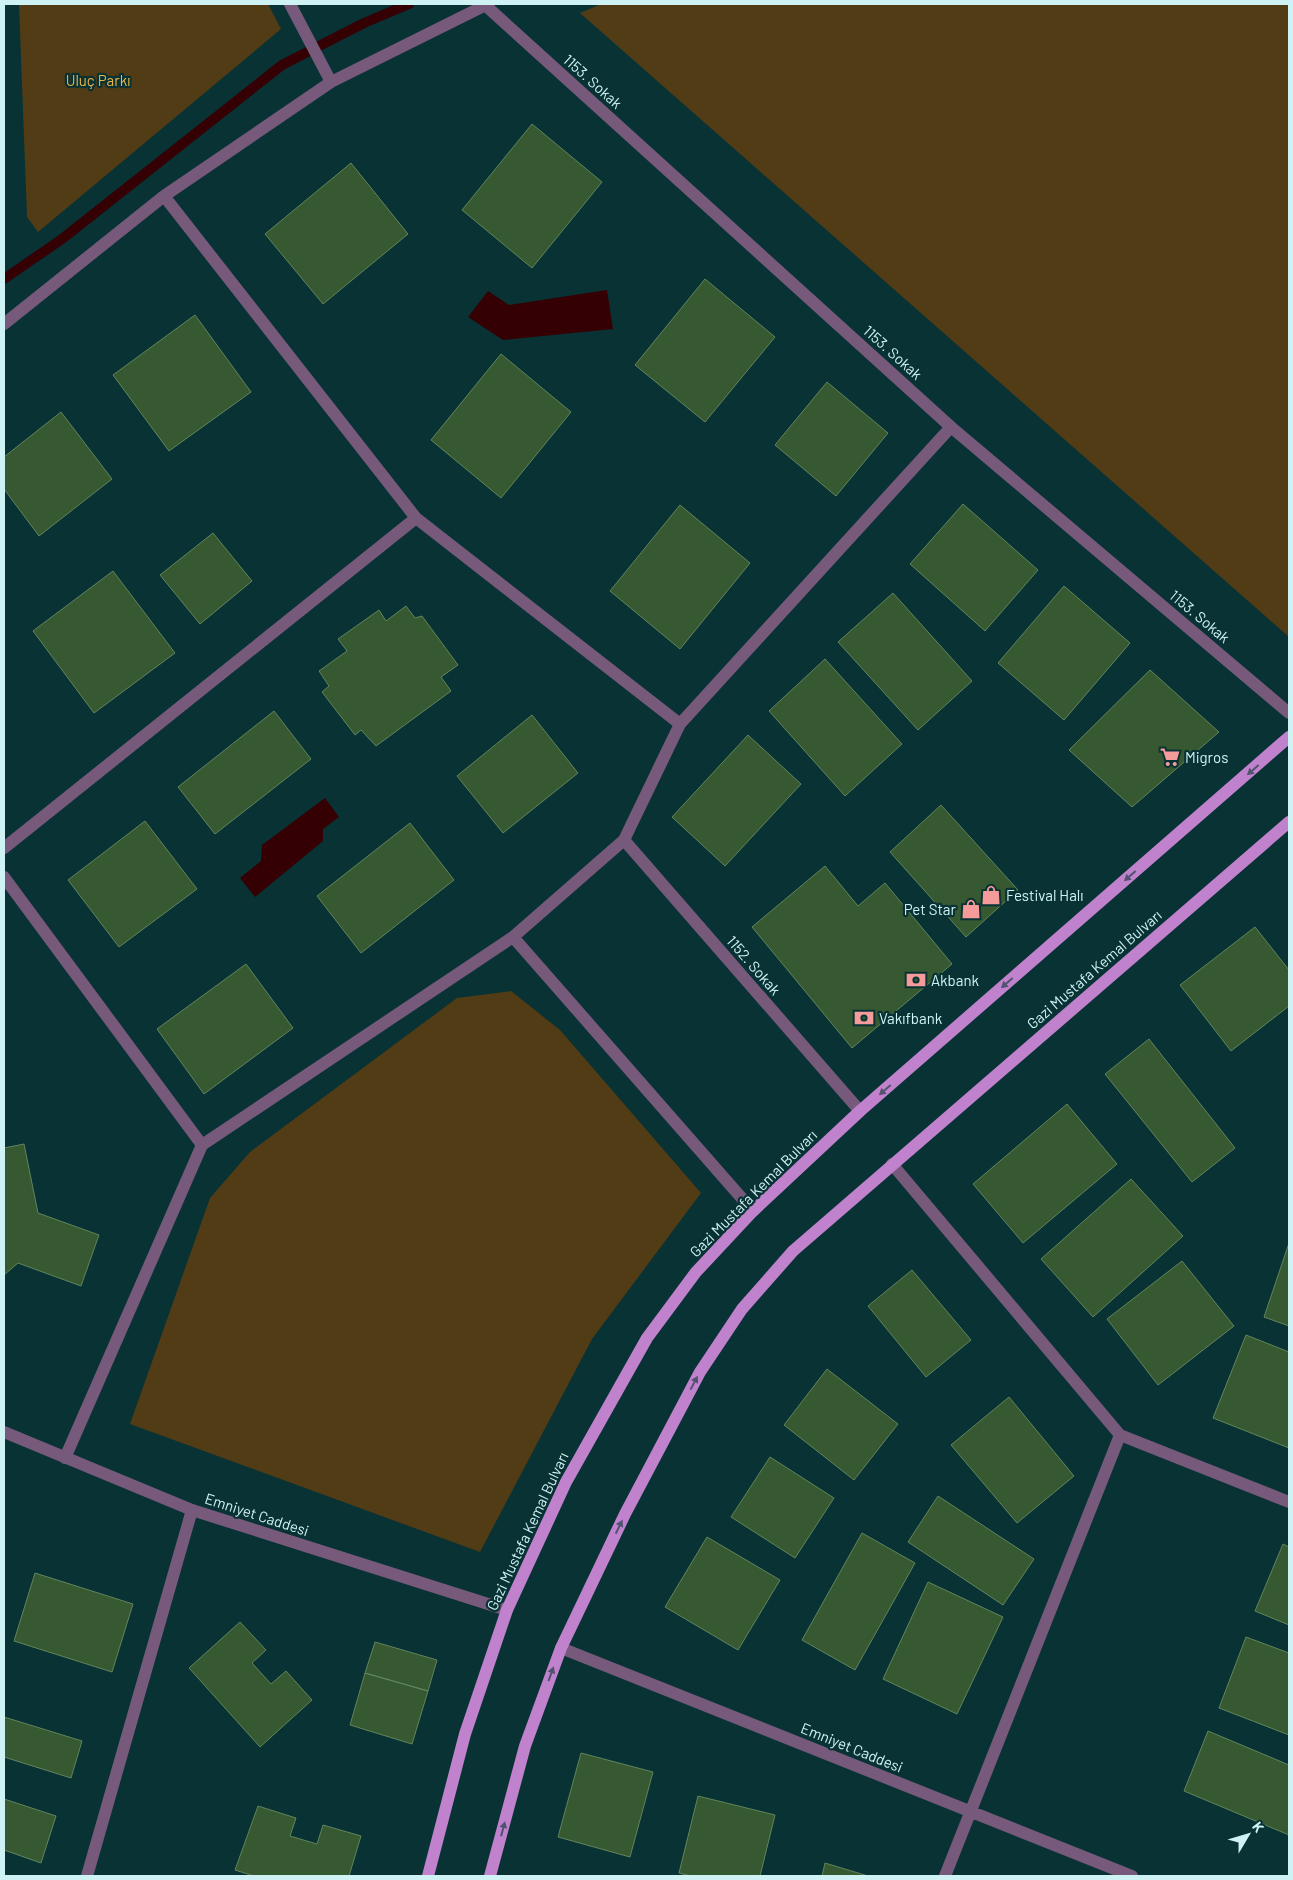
<svg xmlns="http://www.w3.org/2000/svg" width="1293" height="1880" font-family="Barlow,sans-serif">
<rect width="100%" height="100%" fill="#093235"/>
<path fill="#513c16" d="M19 4H268L281 29 38 232 27 217Z
M601 4H1289V637L580 13Z
M511 991 560 1030 701 1193 592 1339 480 1552 130 1424 210 1198 250 1152 457 998Z"/>
<path fill="#340004" d="M607 290 613 329 503 340 468 317 488 291 509 305Z
M325 798 339 817 323 829V841L255 897 240 878 261 861 262 845Z"/>
<g fill="none" stroke-linecap="round" stroke-linejoin="round">
<path stroke="#340004" stroke-width="10" d="M4 279 62 239 282 65 364 23 409 4"/>
</g>
<path fill="#375932" stroke="#61855c" d="M532 124 602 182 532 268 462 210Z
M351 163 408 234 323 304 265 234Z
M705 279 775 337 705 422 635 365Z
M195 315 251 392 169 451 113 375Z
M501 354 571 412 501 498 431 440Z
M827 382 888 433 836 496 775 445Z
M61 412 112 479 39 536 4 489V457Z
M963 504 1038 570 985 631 910 564Z
M680 505 750 563 680 649 610 591Z
M213 533 252 581 200 624 160 575Z
M113 571 175 653 94 713 33 631Z
M1064 586 1130 643 1064 720 998 663Z
M893 593 972 681 918 730 838 642Z
M406 606 415 618 422 616 458 665 441 677 451 691 376 746 361 730 355 735 322 692 329 686 319 671 347 651 338 639 379 610 386 621Z
M825 659 902 744 845 796 769 711Z
M1150 670 1219 732 1132 807 1069 750Z
M274 711 311 759 215 834 178 787Z
M532 715 578 773 503 833 457 776Z
M748 735 801 784 725 866 672 817Z
M941 805 1018 890 966 937 890 852Z
M145 821 197 889 119 947 68 880Z
M410 823 454 880 361 953 317 896Z
M825 866 858 906 885 883 952 964 852 1048 752 927Z
M1255 927 1289 970V1006L1231 1051 1180 985Z
M246 964 293 1028 204 1094 157 1029Z
M1149 1039 1235 1148 1192 1182 1105 1074Z
M1067 1104 1117 1164 1023 1243 973 1184Z
M24 1144 38 1213 99 1235 81 1286 18 1263 4 1275V1148Z
M1131 1179 1183 1236 1093 1317 1041 1259Z
M1289 1243V1326L1264 1317Z
M1182 1261 1234 1326 1158 1385 1107 1319Z
M912 1270 971 1340 926 1377 868 1306Z
M1246 1335 1289 1352V1448L1213 1418Z
M827 1369 898 1424 854 1480 784 1425Z
M1009 1397 1074 1476 1017 1523 951 1445Z
M770 1457 834 1498 795 1558 731 1517Z
M938 1496 1034 1559 1003 1605 908 1542Z
M862 1533 915 1563 855 1670 802 1640Z
M707 1537 780 1580 738 1650 665 1607Z
M1283 1544 1289 1547V1625L1255 1611Z
M35 1573 133 1604 112 1672 14 1641Z
M928 1582 1003 1617 957 1714 883 1679Z
M240 1622 266 1650 252 1663 271 1684 286 1671 312 1700 260 1747 189 1668Z
M1246 1637 1289 1653V1735L1219 1708Z
M375 1642 437 1660 428 1691 365 1673Z
M365 1673 428 1691 412 1744 350 1725Z
M4 1717 82 1741 71 1778 4 1757Z
M1208 1731 1289 1765V1835L1184 1791Z
M581 1753 653 1772 630 1857 558 1837Z
M698 1796 775 1815 760 1876H691L679 1873Z
M4 1799 56 1816 41 1863 4 1850Z
M258 1806 296 1818 290 1836 317 1844 323 1825 361 1836 349 1876H254L235 1870Z
M825 1863 868 1876H822Z"/>
<g fill="none" stroke-linecap="round" stroke-linejoin="round">
<path stroke="#77597c" stroke-width="12" d="M290 4 331 82
M485 5 951 427 1289 713
M164 196 416 518 680 724
M4 324 164 196 331 82 488 4
M624 840 860 1111
M4 848 416 518
M4 877 202 1145
M513 937 753 1211
M892 1164 1120 1435 1289 1502
M4 1432 192 1510 507 1610
M65 1458 202 1145 513 937 624 840 680 724 951 427
M561 1648 1132 1876
M87 1876 192 1510
M945 1876 1120 1435"/>
<path stroke="#c082cc" stroke-width="12" d="M428 1876 465 1734 507 1610 566 1482 647 1338 696 1272 753 1211 860 1111 1289 737
M490 1876 525 1746 561 1648 625 1514 700 1372 742 1309 793 1251 1289 822"/>
</g>
<defs><path id="oneway-solid" d="M-6-.8H1V-3.2L6.5 0L1 3.2V.8H-6Z" transform="scale(1.25)"/></defs>
<g fill="#525271">
<use href="#oneway-solid" transform="translate(1253 770) rotate(139)"/>
<use href="#oneway-solid" transform="translate(1130 876) rotate(139)"/>
<use href="#oneway-solid" transform="translate(1007 983) rotate(139)"/>
<use href="#oneway-solid" transform="translate(885 1090) rotate(139)"/>
<use href="#oneway-solid" transform="translate(694 1383) rotate(-62)"/>
<use href="#oneway-solid" transform="translate(619 1527) rotate(-64)"/>
<use href="#oneway-solid" transform="translate(551 1674) rotate(-70)"/>
<use href="#oneway-solid" transform="translate(503 1829) rotate(-75)"/>
</g>
<defs>
<symbol id="supermarket-bare" viewBox="-9 -9 18 18"><path d="M-6-5.5h2.5l.6 2H6L4.5 2H-2.5L-4.4-4H-6ZM-1.5 3.2a1.3 1.3 0 1 0 .1 0ZM3 3.2a1.3 1.3 0 1 0 .1 0Z" fill="#f59b99" stroke="#093235" stroke-width="2.5" paint-order="stroke"/></symbol>
<symbol id="shop-bare" viewBox="-9 -9 18 18"><path d="M-5-2.5h2.3a2.7 3.5 0 0 1 5.4 0H5L5.5 6h-11ZM-1.5-2.5h3a1.5 2.3 0 0 0-3 0Z" fill="#f59b99" stroke="#093235" stroke-width="2.5" paint-order="stroke"/></symbol>
<symbol id="bank-bare" viewBox="-9 -9 18 18"><path d="M-6-4H6V4H-6ZM0-2.3a2.3 2.3 0 1 0 0 4.6a2.3 2.3 0 1 0 0-4.6Z" fill="#f59b99" stroke="#093235" stroke-width="2.5" paint-order="stroke"/></symbol>
</defs>
<g fill-rule="evenodd">
<use href="#supermarket-bare" x="1156" y="743" width="28" height="28"/>
<use href="#shop-bare" x="977" y="881" width="28" height="28"/>
<use href="#shop-bare" x="957" y="895" width="28" height="28"/>
<use href="#bank-bare" x="902" y="966" width="28" height="28"/>
<use href="#bank-bare" x="850" y="1004" width="28" height="28"/>
</g>
<g text-anchor="middle" dominant-baseline="central" stroke-width="4.5" stroke-linejoin="round" paint-order="stroke">
<g font-size="15" fill="#eeb544" stroke="#093235">
<text x="98" y="80">Uluç Parkı</text>
</g>
<g font-size="15" fill="#cff2f4" stroke="#093235">
<text transform="translate(593 81) rotate(42)">1153. Sokak</text>
<text transform="translate(893 352) rotate(42)">1153. Sokak</text>
<text transform="translate(1200 616) rotate(40)">1153. Sokak</text>
<text transform="translate(754 965) rotate(49)">1152. Sokak</text>
<text transform="translate(1094 969) rotate(-41)">Gazi Mustafa Kemal Bulvarı</text>
<text transform="translate(753 1193) rotate(-45)">Gazi Mustafa Kemal Bulvarı</text>
<text transform="translate(257 1514) rotate(18)">Emniyet Caddesi</text>
<text transform="translate(527 1531) rotate(-65)">Gazi Mustafa Kemal Bulvarı</text>
<text transform="translate(852 1747) rotate(22)">Emniyet Caddesi</text>
</g>
<g font-size="15" fill="#cff2f4" stroke="#093235" text-anchor="start">
<text x="1185" y="757">Migros</text>
<text x="1006" y="895">Festival Halı</text>
<text x="956" y="909" text-anchor="end">Pet Star</text>
<text x="931" y="980">Akbank</text>
<text x="879" y="1018">Vakıfbank</text>
</g>
</g>
<rect width="1293" height="1880" fill="none" stroke="#cff2f4" stroke-width="10"/>
<g transform="translate(1248 1835) rotate(52)" stroke="#093235" stroke-width="4" paint-order="stroke">
<path d="M0-4L9 19L0 12L-9 19Z" fill="#cff2f4"/>
<text y="-8" font-size="14" font-weight="bold" text-anchor="middle" fill="#cff2f4">K</text>
</g>
</svg>
